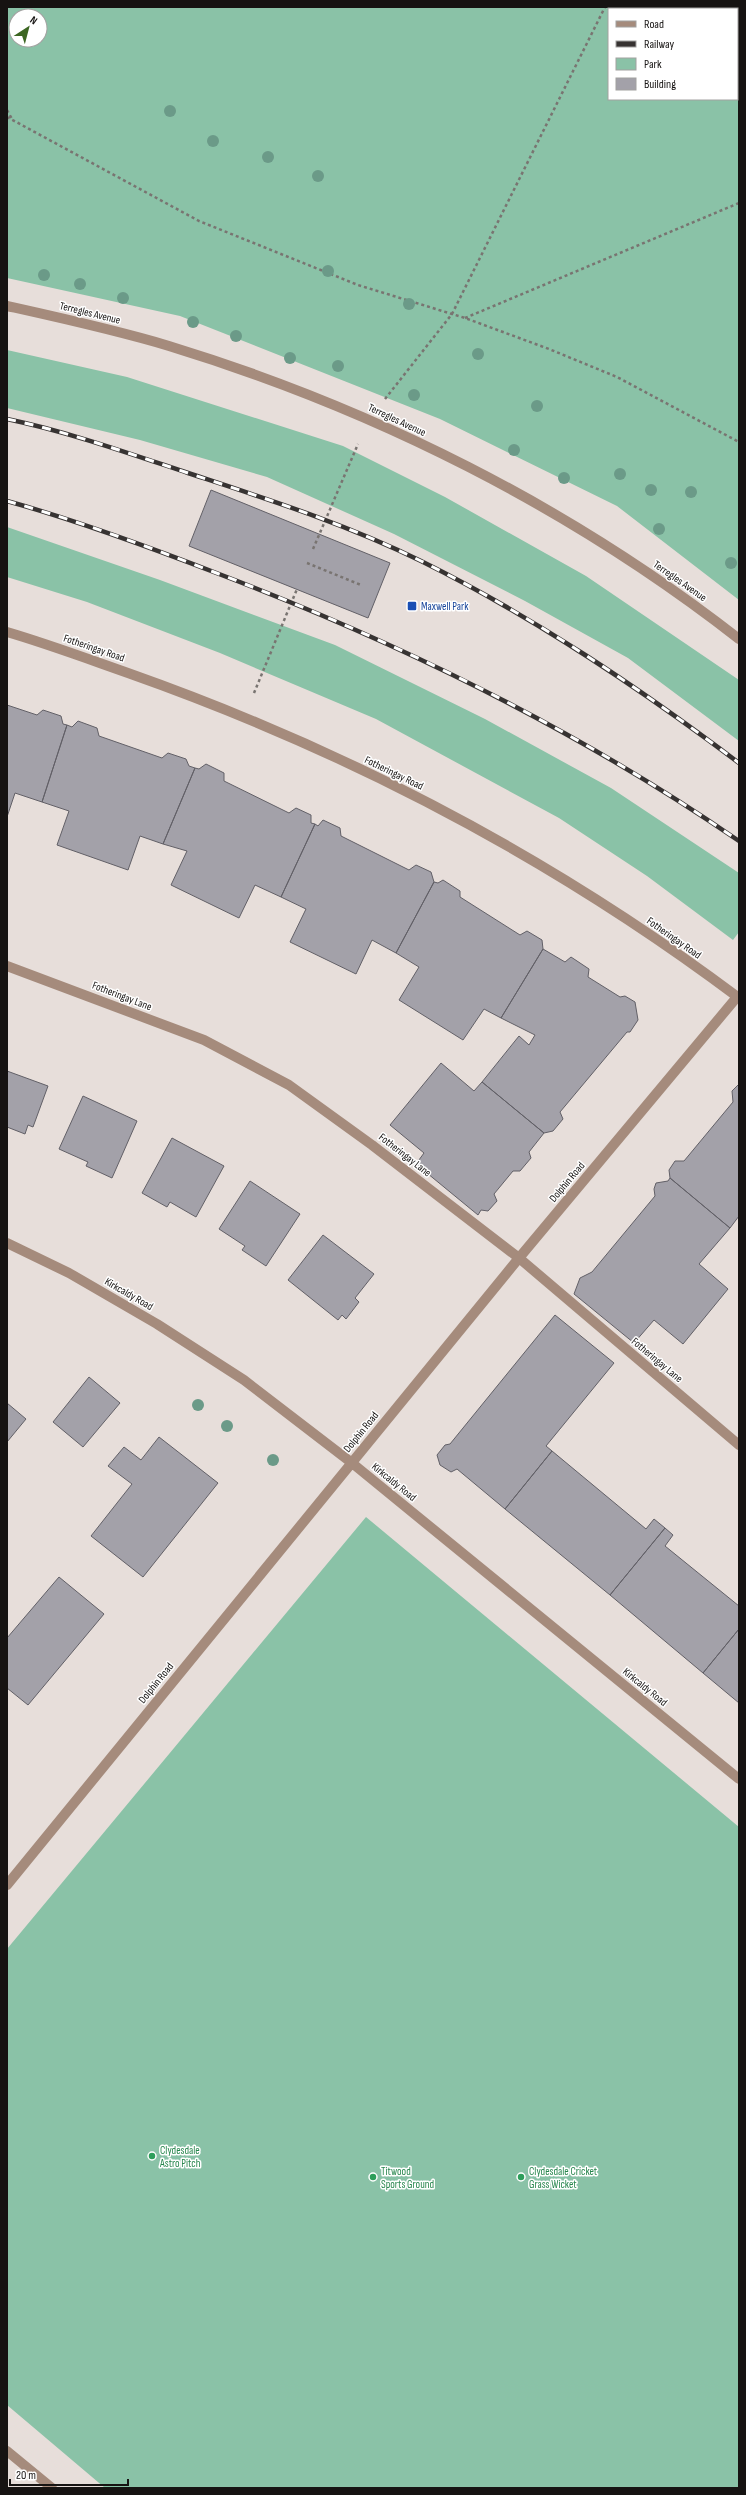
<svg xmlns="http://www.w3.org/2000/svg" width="746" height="2495" font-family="'Sofia Sans Condensed',sans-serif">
<rect width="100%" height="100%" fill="#e7deda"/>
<path fill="#8ac2a7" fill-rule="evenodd" d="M7 7H739V600L617 506 440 419 180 316 7 278ZM609 9H737V99H609ZM16 16H40V40H16Z
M7 350 127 377 343 446 445 497 586 576 739 680V741L628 658 525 601 394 534 267 477 140 440 7 408Z
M7 527 160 580 335 645 485 719 611 788 739 873V932L733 940 647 876 559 818 376 719 220 653 87 602 7 577Z
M366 1517 739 1827V2488H105L7 2405V1949Z"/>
<path fill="#a3a1a9" stroke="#626067" d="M211 490 390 563 368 618 189 546Z
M7 705 37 715 43 710 61 716 63 724 67 725 42 802 15 793 7 817Z
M78 721 97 728 99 736 162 758 168 753 186 759 189 766 195 768 163 844 140 836 128 870 57 845 69 811 42 802 67 725 72 727Z
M206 764 224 773V781L289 813 296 808 311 815V823L315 824 281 897 255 885 239 918 171 885 187 851 163 844 195 768 199 769Z
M323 820 340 828 341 836 409 870 416 865 431 872 434 882 396 953 372 940 356 974 290 942 306 909 281 897 315 824 318 826Z
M443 880 460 891V897L520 935 527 931 542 940 543 949 501 1018 484 1009 463 1040 399 1000 419 967 396 953 434 882 438 883Z
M543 949 565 962 571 957 589 969 588 977 620 997 625 996 635 1002 638 1020 630 1032H627L560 1112 563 1119 553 1131 544 1133 482 1082 519 1036 529 1045 535 1035 501 1018Z
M441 1063 474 1091 482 1082 544 1133 529 1152 531 1158 520 1171H513L494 1194 497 1201 488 1211 481 1210 478 1215 416 1164 424 1153 390 1125Z
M7 1071 48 1086 33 1127 28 1125 25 1134 7 1127Z
M739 1084V1216L730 1228 670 1178 669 1170 675 1161H684L733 1102 732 1091Z
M83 1096 137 1121 112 1178 86 1166 88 1162 59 1149Z
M172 1138 224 1166 196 1217 170 1202 167 1207 142 1193Z
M670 1178 730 1228 699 1264 728 1289 683 1344 654 1320 634 1343 574 1294 580 1278 592 1272 655 1196 654 1189 656 1183 668 1181Z
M250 1181 300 1214 266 1266 242 1250 245 1246 219 1229Z
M323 1235 374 1274 355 1298 359 1302 346 1319 342 1315 338 1320 288 1280Z
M555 1315 614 1363 546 1446 552 1451 505 1509 457 1469 451 1472 440 1465 437 1455 445 1445 450 1444Z
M89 1377 120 1403 83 1447 53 1422Z
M7 1403 26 1419 7 1442Z
M159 1437 218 1483 143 1577 91 1536 132 1484 108 1466 124 1447 141 1460Z
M552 1451 646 1529 654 1519 665 1528 610 1595 505 1509Z
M665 1528 673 1535 665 1546 739 1606V1629L703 1673 610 1595Z
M59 1577 104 1614 28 1705 7 1688V1638Z
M739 1629V1703L703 1673Z"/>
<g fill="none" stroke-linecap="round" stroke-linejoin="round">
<path stroke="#797471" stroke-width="2.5" stroke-dasharray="3 3" stroke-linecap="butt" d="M7 110 12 119
M7 117 199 221 358 285 465 318 549 349 617 377 739 442
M465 318 739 203
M385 399 452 314 605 7
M313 549 358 444
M307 563 361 585
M254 693 297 589"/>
<path stroke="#a58b7c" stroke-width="10" d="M7 966 204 1040 289 1085 372 1145 519 1258 739 1445"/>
<path stroke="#a58b7c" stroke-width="10" d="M7 306C61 318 116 330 169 346 375 409 570 507 739 639
M7 632C48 644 88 659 128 673 346 750 554 859 739 998
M7 1243 69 1273 157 1324 244 1380 352 1463 739 1779
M7 1885 519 1258 737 997
M7 2451 52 2488"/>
<defs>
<path id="rail" d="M7 419C69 432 128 453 188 473 267 499 346 524 421 561 534 617 638 687 739 763
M7 501C79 521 149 547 219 574 403 644 576 729 739 841"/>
</defs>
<use href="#rail" stroke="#373332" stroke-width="4.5"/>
<use href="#rail" stroke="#fff" stroke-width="3" stroke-dasharray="9" stroke-linecap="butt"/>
</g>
<g fill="#6b9a88">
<circle cx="170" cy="111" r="6"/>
<circle cx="213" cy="141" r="6"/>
<circle cx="268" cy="157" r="6"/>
<circle cx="318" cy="176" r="6"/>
<circle cx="328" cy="271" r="6"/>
<circle cx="44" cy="275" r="6"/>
<circle cx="80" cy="284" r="6"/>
<circle cx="123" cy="298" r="6"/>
<circle cx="409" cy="304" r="6"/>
<circle cx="193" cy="322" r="6"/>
<circle cx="236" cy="336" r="6"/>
<circle cx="478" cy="354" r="6"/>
<circle cx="290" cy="358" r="6"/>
<circle cx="338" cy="366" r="6"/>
<circle cx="414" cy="395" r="6"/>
<circle cx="537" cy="406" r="6"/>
<circle cx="514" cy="450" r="6"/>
<circle cx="620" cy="474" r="6"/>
<circle cx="564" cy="478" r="6"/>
<circle cx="651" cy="490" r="6"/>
<circle cx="691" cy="492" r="6"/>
<circle cx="659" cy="529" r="6"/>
<circle cx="731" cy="563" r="6"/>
<circle cx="198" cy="1405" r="6"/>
<circle cx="227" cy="1426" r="6"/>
<circle cx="273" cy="1460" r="6"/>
</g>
<rect fill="#1a4fb4" stroke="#fff" stroke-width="1.5" x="407" y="601" width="10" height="10" rx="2"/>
<g fill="#2e9e5b" stroke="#fff" stroke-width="1.5">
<circle cx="152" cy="2156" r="4"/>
<circle cx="373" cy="2177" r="4"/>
<circle cx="521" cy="2177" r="4"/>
</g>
<g text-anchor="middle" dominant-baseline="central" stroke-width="3" stroke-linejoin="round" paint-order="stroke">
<g font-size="11" fill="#161312" stroke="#fff">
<text transform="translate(90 313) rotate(14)">Terregles Avenue</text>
<text transform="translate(397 420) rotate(25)">Terregles Avenue</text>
<text transform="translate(680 581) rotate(35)">Terregles Avenue</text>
<text transform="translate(94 648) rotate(19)">Fotheringay Road</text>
<text transform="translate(394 773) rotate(26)">Fotheringay Road</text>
<text transform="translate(674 938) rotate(35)">Fotheringay Road</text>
<text transform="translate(122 996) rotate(21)">Fotheringay Lane</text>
<text transform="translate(405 1155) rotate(38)">Fotheringay Lane</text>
<text transform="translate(567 1182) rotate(-50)">Dolphin Road</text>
<text transform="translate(129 1294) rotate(30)">Kirkcaldy Road</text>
<text transform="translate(657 1360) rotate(40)">Fotheringay Lane</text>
<text transform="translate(361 1432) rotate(-51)">Dolphin Road</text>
<text transform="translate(394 1482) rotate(39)">Kirkcaldy Road</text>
<text transform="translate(156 1683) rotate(-51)">Dolphin Road</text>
<text transform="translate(645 1687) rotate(39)">Kirkcaldy Road</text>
</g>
<g font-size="11" fill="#164399" stroke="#fff" text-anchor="start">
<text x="421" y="606">Maxwell Park</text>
</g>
<g font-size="11" fill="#27864d" stroke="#fff" text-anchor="start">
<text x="160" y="2150">Clydesdale<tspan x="160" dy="13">Astro Pitch</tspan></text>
<text x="381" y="2171">Titwood<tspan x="381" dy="13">Sports Ground</tspan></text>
<text x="529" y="2171">Clydesdale Cricket<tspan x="529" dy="13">Grass Wicket</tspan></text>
</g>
</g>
<rect width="746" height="2495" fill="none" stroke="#161312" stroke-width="16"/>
<rect x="608" y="8" width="130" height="92" fill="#ffffff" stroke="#a2a1a0"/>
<rect x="616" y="21" width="20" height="6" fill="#a58b7c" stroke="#a2a1a0"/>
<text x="644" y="28" font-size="12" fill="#161312">Road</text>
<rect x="616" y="41" width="20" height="6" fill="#373332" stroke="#a2a1a0"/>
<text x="644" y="48" font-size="12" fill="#161312">Railway</text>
<rect x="616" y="58" width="20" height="12" fill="#8ac2a7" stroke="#a2a1a0"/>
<text x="644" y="68" font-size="12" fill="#161312">Park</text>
<rect x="616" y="78" width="20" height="12" fill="#a3a1a9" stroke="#a2a1a0"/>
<text x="644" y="88" font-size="12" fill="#161312">Building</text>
<g transform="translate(28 28) rotate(36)"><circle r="19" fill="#ffffff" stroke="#a2a1a0"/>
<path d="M0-3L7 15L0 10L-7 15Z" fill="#3c6622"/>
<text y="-6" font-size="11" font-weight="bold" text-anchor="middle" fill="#161312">N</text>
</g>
<path d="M10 2479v6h118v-6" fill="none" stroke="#161312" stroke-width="2"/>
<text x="16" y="2479" font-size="12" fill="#161312" stroke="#ffffff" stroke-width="3" paint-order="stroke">20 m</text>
</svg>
